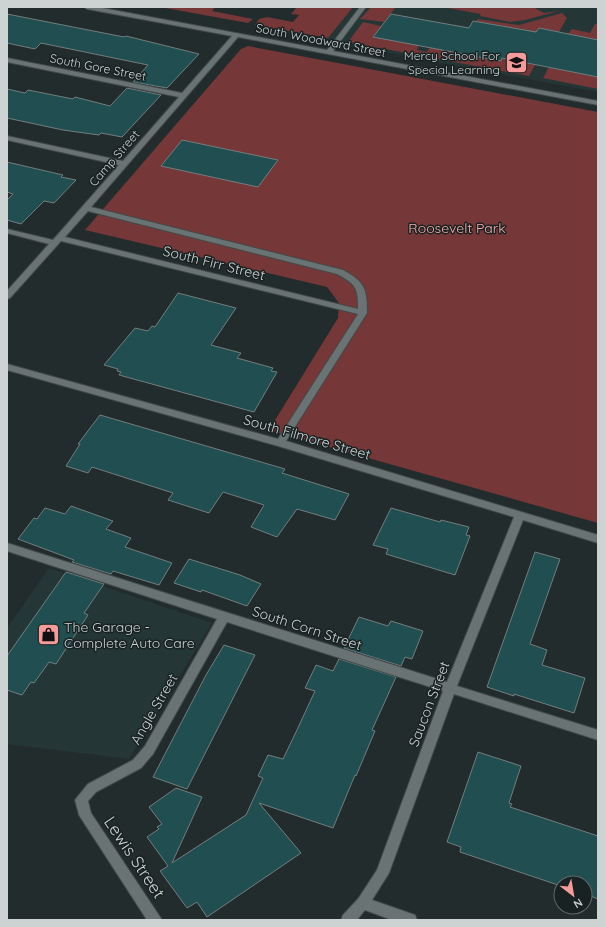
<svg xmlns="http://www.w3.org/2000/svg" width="605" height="927" font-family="Quicksand,sans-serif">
<rect width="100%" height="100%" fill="#232c2c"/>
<path fill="#253637" d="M353 7H598V92L325 41Z
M49 568 212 623 129 759 7 744V628Z"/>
<path fill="#763738" d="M160 7H215L212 11 253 19 248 23Z
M297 7H353L328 38 255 25 259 19 267 17 293 22 299 15 291 14Z
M371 7H396L384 22 360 19Z
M442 7H533L544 13 559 11 525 20 510 22 480 16 481 14Z
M562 13 567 18 559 32 539 28 527 50 519 29 476 21 478 19 519 25Z
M363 22 381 26 419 45 417 50 427 52 430 47 501 61 507 50 524 53 520 62 535 65 529 76 348 42Z
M595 24H598V40L568 34 572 29 590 33Z
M248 46 598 112V523L269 430 338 318 339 303 327 287 85 230 241 49Z
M549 67 598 77V89L543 78Z"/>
<path fill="#204e51" stroke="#737d7e" d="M7 14 124 37 126 36 199 54 167 88 133 82 148 65 41 43 35 49 7 43Z
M391 14 469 28 473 21 536 32 539 28 598 40V77L502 58 501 61 373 37Z
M127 88 161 95 122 137 101 133 99 135 63 130 7 118V89L25 93 28 90 73 99 75 97 110 106Z
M182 140 278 160 258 187 161 166Z
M7 162 63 175 61 177 76 180 54 203 44 201 21 224 7 220V200L13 194 7 192Z
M178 293 236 308 211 345 241 353 237 358 273 368 271 371 277 372 254 412 119 375 121 372 117 371 118 369 104 365 135 328 148 331 152 326 155 327Z
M100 415 285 469 282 473 349 494 335 520 297 509 277 537 251 527 264 505 223 492 209 513 168 500 173 493 92 467 88 473 66 466 80 444H78Z
M71 506 113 521 106 529 131 538 125 547 172 563 159 585 113 571 111 574 72 562 74 560 18 539 34 518 37 519 45 508 65 514Z
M391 508 440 522 441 520 469 527 466 535 470 536 455 575 386 554 388 549 373 545Z
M535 552 560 559 530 644 547 650 542 665 585 678 574 713 514 694V696L487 687Z
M189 559 240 575 261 584 247 606 202 590 201 592 174 583Z
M66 572 104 584 84 613 88 615 56 664 49 662 34 683 31 682 22 695 7 690V656Z
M359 617 388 626 391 621 423 631 412 659 405 657 401 666 344 648Z
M224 645 255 655 187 789 153 777 206 675Z
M339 659 396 677 372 730 375 731 356 776 355 775 333 828 259 803 301 853 207 917 197 902 187 908 160 871 168 866 147 837 159 829 157 827 162 824 149 807 176 788 202 797 172 863 246 815 263 778 258 776 268 755 283 759 296 732 315 691 305 688 316 665 333 671Z
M478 752 521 766 509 803 512 804 510 807 598 836V899L585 894V883H561V886L460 852 461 847 447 842Z"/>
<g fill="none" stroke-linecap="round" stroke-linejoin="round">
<defs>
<path id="minor" d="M84 7H97L327 50 360 7H366L333 51 598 101V105L238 37 91 207 343 270C365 282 367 289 367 313L286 441 598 535V543L523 520 457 686 598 730V740L454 694 389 873 372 900 415 915 417 920H392L365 910 357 920H341L343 915 358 899 377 870 443 691 227 622 153 754 141 768 96 792 88 801 91 813 162 920H147L79 815 75 800 88 784 133 760 145 746 217 619 7 551V543L447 682 514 517 278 446 7 370V364L278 439 358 314 61 241 10 298 7 299V291L49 244 7 233V229L53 240 119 165 7 140V136L123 161 179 97 7 62V58L182 93 232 36 87 9ZM88 211 337 274C356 284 358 288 358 309L65 237Z"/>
</defs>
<use href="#minor" stroke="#42494a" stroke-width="2"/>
<use href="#minor" fill="#697373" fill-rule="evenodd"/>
</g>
<defs>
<symbol id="school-square" viewBox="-11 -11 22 22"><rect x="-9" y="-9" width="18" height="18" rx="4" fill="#f59b99" stroke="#192223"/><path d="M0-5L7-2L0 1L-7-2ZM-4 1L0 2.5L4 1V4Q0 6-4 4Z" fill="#111"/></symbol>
<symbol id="shop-square" viewBox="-11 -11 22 22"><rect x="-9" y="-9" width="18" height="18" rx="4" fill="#f59b99" stroke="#192223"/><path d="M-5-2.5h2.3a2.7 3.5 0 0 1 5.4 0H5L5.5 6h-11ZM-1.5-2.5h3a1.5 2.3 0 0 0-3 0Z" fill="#111"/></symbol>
</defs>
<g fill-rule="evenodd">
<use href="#school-square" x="504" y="50" width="25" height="25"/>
<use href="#shop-square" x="36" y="622" width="25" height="25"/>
</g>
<g text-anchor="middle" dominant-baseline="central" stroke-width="3" stroke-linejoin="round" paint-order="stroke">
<g font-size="12" fill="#cdd3d3" stroke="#192223">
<text transform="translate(321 40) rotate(11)">South Woodward Street</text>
<text transform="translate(98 67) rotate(11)">South Gore Street</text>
<text transform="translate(114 158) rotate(-49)">Camp Street</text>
</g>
<g font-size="12" fill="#cdd3d3" stroke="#192223" text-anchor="end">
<text x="500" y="55">Mercy School For<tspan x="500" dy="14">Special Learning</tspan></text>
</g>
<g font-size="14" fill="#fdaeac" stroke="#192223">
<text x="457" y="228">Roosevelt Park</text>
</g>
<g font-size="14" fill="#cdd3d3" stroke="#192223">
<text transform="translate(214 263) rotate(14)">South Firr Street</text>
<text transform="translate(307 437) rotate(16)">South Filmore Street</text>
<text transform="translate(307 628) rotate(18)">South Corn Street</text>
<text transform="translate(429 704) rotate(-69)">Saucon Street</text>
<text transform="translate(154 709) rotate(-60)">Angle Street</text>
</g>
<g font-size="14" fill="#cdd3d3" stroke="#192223" text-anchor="start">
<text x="64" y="627">The Garage -<tspan x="64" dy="16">Complete Auto Care</tspan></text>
</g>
<g font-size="17" fill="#cdd3d3" stroke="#192223">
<text transform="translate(135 857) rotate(56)">Lewis Street</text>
</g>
</g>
<rect width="605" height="927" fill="none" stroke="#cdd3d3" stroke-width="16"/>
<g transform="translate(573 895) rotate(149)"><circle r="19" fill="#192223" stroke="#616969"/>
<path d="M0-3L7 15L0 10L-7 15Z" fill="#f59b99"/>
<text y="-6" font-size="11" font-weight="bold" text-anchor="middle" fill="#cdd3d3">N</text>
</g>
</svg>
